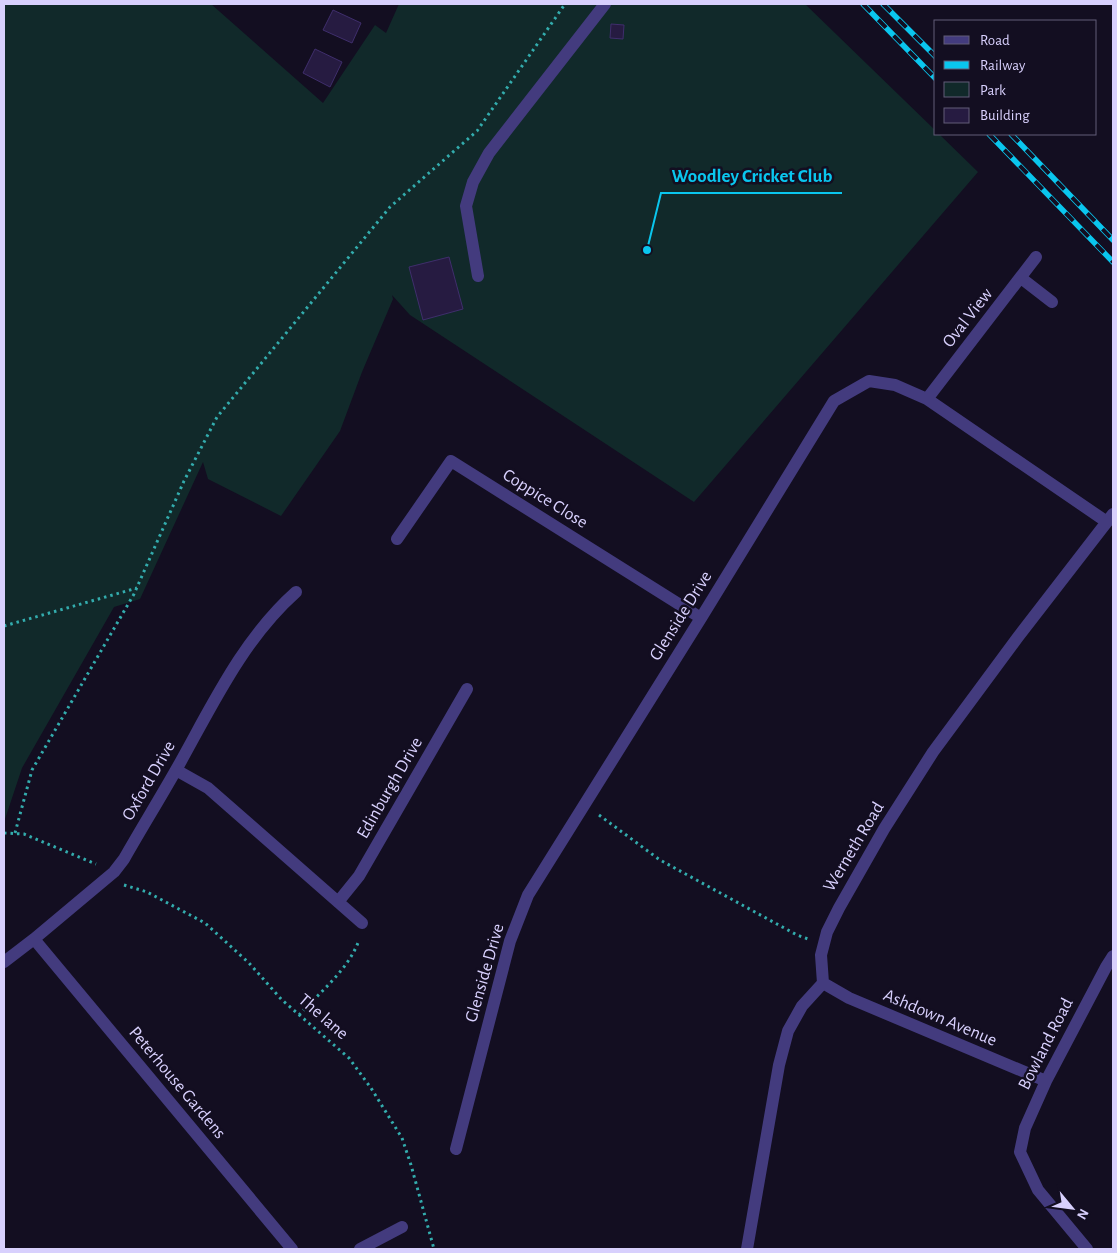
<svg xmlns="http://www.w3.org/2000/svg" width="1117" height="1253" font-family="'Alegreya Sans',sans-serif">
<rect width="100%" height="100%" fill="#130e21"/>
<path fill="#11292a" d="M4 4H211L323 103 375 25 386 33 399 4H805L936 131V134H939L978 172 694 502 410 315 392 295 393 299 362 372 340 431 281 516 208 479 203 462 140 599 114 607 22 768 5 819H4Z"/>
<path fill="#261b41" stroke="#3f2e6c" d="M333 10 361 23 352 43 323 30Z
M611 24 624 25 623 39 610 38Z
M315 49 342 62 330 87 303 73Z
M449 257 463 309 423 320 409 267Z"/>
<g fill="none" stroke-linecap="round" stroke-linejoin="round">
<path stroke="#33acad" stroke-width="3" stroke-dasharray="2.5 4" stroke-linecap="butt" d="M4 626 137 588
M599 815 660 860 797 935 808 939
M4 833 24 834 96 864
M15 833 32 770 134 594 184 481 217 417 390 207 477 131 565 4
M124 885 147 892 205 923 249 963 282 1000 349 1058 371 1088 402 1138 411 1165 434 1249
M299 1015C320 992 349 969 359 940"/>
<path stroke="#433b7e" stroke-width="12" d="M478 276 466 206 473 182 489 153 605 4"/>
<path stroke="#433b7e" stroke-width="12" d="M1021 278 1052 302
M927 399 1036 257
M397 539 451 461 701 618
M176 770 208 788 362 923
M338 902 359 876 467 689
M34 939 292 1249
M4 962 34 939 114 872 124 859C141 829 159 800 176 770 211 708 242 640 296 592
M823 983 849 998 1046 1081
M456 1149 510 941 528 895 701 618 834 401 869 381 895 385 927 399 1107 522
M360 1249 402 1227
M747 1249 779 1065 788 1031 802 1006 823 983 821 955 827 932 839 908 884 829 933 752 1018 637 1113 514
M1087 1249 1038 1190 1020 1152 1025 1128 1046 1081 1106 967 1113 956"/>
<defs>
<path id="rail" d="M863 4 936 79
M883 4 936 57
M989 134 1113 262
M1011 134 1113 240"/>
</defs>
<use href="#rail" stroke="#0ac6ee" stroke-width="5.5"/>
<use href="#rail" stroke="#130e21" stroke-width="4" stroke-dasharray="11" stroke-linecap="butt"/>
</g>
<g text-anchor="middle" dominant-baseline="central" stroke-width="5" stroke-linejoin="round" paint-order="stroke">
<g font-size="18" fill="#d8d0fd" stroke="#130e21">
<text transform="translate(968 318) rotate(-52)">Oval View</text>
<text transform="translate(545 499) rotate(32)">Coppice Close</text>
<text transform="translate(681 616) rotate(-58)">Glenside Drive</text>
<text transform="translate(149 781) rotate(-60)">Oxford Drive</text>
<text transform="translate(390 788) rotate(-60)">Edinburgh Drive</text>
<text transform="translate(854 847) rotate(-59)">Werneth Road</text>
<text transform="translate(485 973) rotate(-74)">Glenside Drive</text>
<text transform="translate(323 1017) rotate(41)">The lane</text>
<text transform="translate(940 1018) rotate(23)">Ashdown Avenue</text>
<text transform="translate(1046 1044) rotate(-63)">Bowland Road</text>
<text transform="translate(177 1083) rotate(50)">Peterhouse Gardens</text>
</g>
</g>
<path fill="none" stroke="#0ac6ee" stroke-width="2" d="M647 250L661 193H842"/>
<circle fill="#0ac6ee" stroke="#130e21" stroke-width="2" cx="647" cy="250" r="5"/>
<g font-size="19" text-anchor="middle" font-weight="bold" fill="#0ac6ee" stroke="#130e21" stroke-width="5" stroke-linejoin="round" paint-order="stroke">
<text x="752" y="182">Woodley Cricket Club</text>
</g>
<rect width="1117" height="1253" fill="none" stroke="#d8d0fd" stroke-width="10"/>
<rect x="934" y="20" width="162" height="115" fill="#130e21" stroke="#625c79"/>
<rect x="944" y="36" width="25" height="8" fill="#433b7e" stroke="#625c79"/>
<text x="980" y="45" font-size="15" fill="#d8d0fd">Road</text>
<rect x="944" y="61" width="25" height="8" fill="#0ac6ee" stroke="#625c79"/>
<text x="980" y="70" font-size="15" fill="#d8d0fd">Railway</text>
<rect x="944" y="82" width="25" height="15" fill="#11292a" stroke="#625c79"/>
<text x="980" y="95" font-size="15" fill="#d8d0fd">Park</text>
<rect x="944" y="108" width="25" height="15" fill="#261b41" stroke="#625c79"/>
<text x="980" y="120" font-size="15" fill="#d8d0fd">Building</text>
<g transform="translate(1072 1208) rotate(119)" stroke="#130e21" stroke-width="4" paint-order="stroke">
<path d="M0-4L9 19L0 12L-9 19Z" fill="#d8d0fd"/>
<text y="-8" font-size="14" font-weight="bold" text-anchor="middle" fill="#d8d0fd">N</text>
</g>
</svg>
